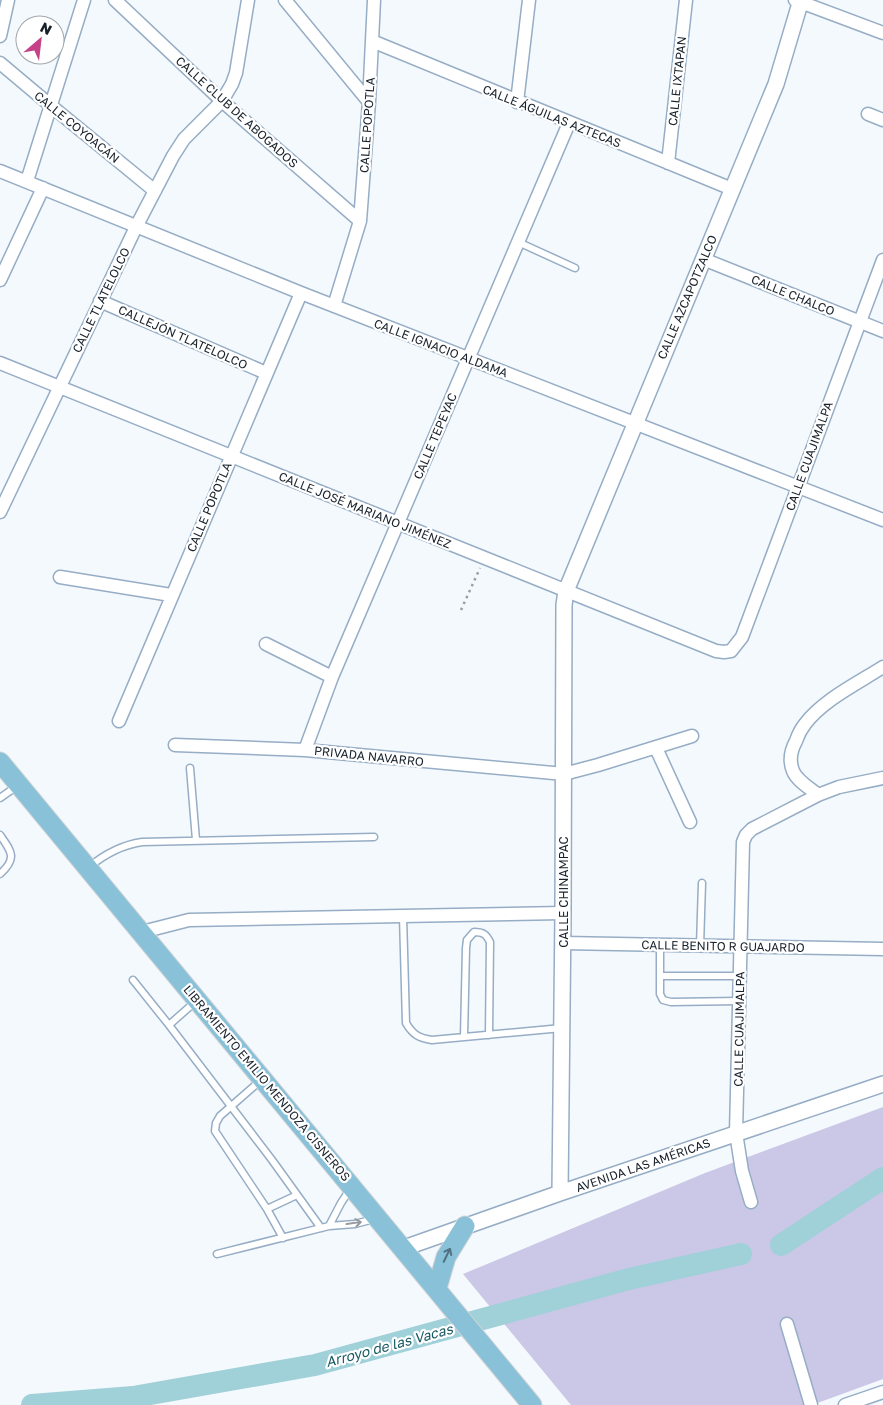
<svg xmlns="http://www.w3.org/2000/svg" width="883" height="1405" font-family="'Golos Text',sans-serif">
<rect width="100%" height="100%" fill="#f4f9fe"/>
<path fill="#cbc7e7" d="M883 1107V1379L812 1405H571L463 1274 705 1173Z"/>
<g fill="none" stroke-linecap="round" stroke-linejoin="round">
<path stroke="#a0d0d8" stroke-width="22" d="M781 1245 883 1178
M32 1405 133 1397 315 1365 629 1279 741 1254"/>
<defs>
<path id="service" d="M518 242 575 268
M190 768 196 840
M0 798 17 786
M0 835C11 851 18 858 0 874
M89 867C105 854 121 845 142 842L374 837
M403 916 406 1023C413 1035 419 1038 432 1040L562 1028
M660 945V994L663 1000 671 1002 739 1001
M700 946 702 883
M660 976H740
M133 980 169 1025 195 1002
M169 1025 272 1160 321 1228
M464 1037 466 948 467 940 474 932C483 932 486 934 490 942L489 1035
M260 1081 220 1116 216 1123 215 1131 267 1209 297 1195
M267 1209 283 1238
M329 1226 341 1203 351 1188
M217 1254 329 1226 355 1224 374 1219"/>
<path id="minor" d="M115 0 222 101 360 221
M285 0 369 102
M795 0 883 33
M0 36 8 0
M372 41 732 189
M0 63 50 105 155 191
M517 102 529 0
M868 114 883 120
M668 163 686 0
M0 171 301 293 883 520
M27 181 84 0
M703 259 883 331
M0 280 43 188
M100 301 266 373
M334 306 360 221 369 102 374 0
M0 363C239 458 477 556 716 651L724 652 731 651 742 637 883 260
M0 512 136 227 173 156 184 139 222 101 232 84 236 73 248 0
M60 577 171 595
M266 644 332 677
M119 721 301 293
M175 745 305 750 564 774 598 765 692 736
M656 748 690 822
M305 750 332 677 569 123
M818 795C810 788 797 781 793 771 789 761 791 750 796 741 798 735 801 729 805 724 823 700 858 683 883 667
M142 932 189 920 563 913
M563 943 883 949
M751 1202 742 1171 736 1133 743 842 746 835 752 829 818 795 839 787 883 778
M787 1324 811 1405
M845 1405 883 1392"/>
<path id="tertiary" d="M560 1193 563 913 564 605 566 591 776 84 801 0
M404 1248 560 1193 883 1084"/>
<path id="primary" d="M0 762 532 1405
M437 1288 446 1257 465 1226"/>
</defs>
<use href="#service" stroke="#96adc5" stroke-width="9"/>
<use href="#minor" stroke="#96adc5" stroke-width="15"/>
<use href="#tertiary" stroke="#96adc5" stroke-width="18"/>
<use href="#primary" stroke="#d1d3d4" stroke-width="21"/>
<path stroke="#99a0a6" stroke-width="2.5" stroke-dasharray="2.5 4" stroke-linecap="butt" d="M461 610 480 568"/>
<use href="#service" stroke="#fff" stroke-width="6"/>
<use href="#minor" stroke="#fff" stroke-width="12"/>
<use href="#tertiary" stroke="#fff" stroke-width="15"/>
<use href="#primary" stroke="#89c1d9" stroke-width="19"/>
</g>
<defs><path id="oneway-shaft" d="M-6 0H5M1.5-3L5.5 0L1.5 3" fill="none" stroke-width="1.6" stroke-linecap="round" stroke-linejoin="round" transform="scale(1.25)"/></defs>
<use stroke="#979b9f" href="#oneway-shaft" transform="translate(354 1223) rotate(-8)"/>
<use stroke="#507182" href="#oneway-shaft" transform="translate(447 1255) rotate(-64)"/>
<g text-anchor="middle" dominant-baseline="central" stroke-width="4.5" stroke-linejoin="round" paint-order="stroke">
<g font-size="12" fill="#18212a" stroke="#fff">
<text transform="translate(677 81) rotate(-84)">CALLE IXTAPAN</text>
<text transform="translate(237 112) rotate(42)">CALLE CLUB DE ABOGADOS</text>
<text transform="translate(552 116) rotate(22)">CALLE ÁGUILAS AZTECAS</text>
<text transform="translate(367 125) rotate(-86)">CALLE POPOTLA</text>
<text transform="translate(77 127) rotate(39)">CALLE COYOACÁN</text>
<text transform="translate(793 295) rotate(22)">CALLE CHALCO</text>
<text transform="translate(687 297) rotate(-67)">CALLE AZCAPOTZALCO</text>
<text transform="translate(101 300) rotate(-64)">CALLE TLATELOLCO</text>
<text transform="translate(183 337) rotate(24)">CALLEJÓN TLATELOLCO</text>
<text transform="translate(441 348) rotate(21)">CALLE IGNACIO ALDAMA</text>
<text transform="translate(435 436) rotate(-67)">CALLE TEPEYAC</text>
<text transform="translate(809 456) rotate(-70)">CALLE CUAJIMALPA</text>
<text transform="translate(209 507) rotate(-67)">CALLE POPOTLA</text>
<text transform="translate(365 510) rotate(22)">CALLE JOSÉ MARIANO JIMÉNEZ</text>
<text transform="translate(369 756) rotate(6)">PRIVADA NAVARRO</text>
<text transform="translate(563 892) rotate(-90)">CALLE CHINAMPAC</text>
<text transform="translate(723 946) rotate(1)">CALLE BENITO R GUAJARDO</text>
<text transform="translate(739 1029) rotate(-89)">CALLE CUAJIMALPA</text>
<text transform="translate(267 1083) rotate(50)">LIBRAMIENTO EMILIO MENDOZA CISNEROS</text>
<text transform="translate(643 1165) rotate(-19)">AVENIDA LAS AMÉRICAS</text>
</g>
<g font-size="14" font-style="italic" fill="#195a64" stroke="#fff">
<text transform="translate(389 1345) rotate(-15)">Arroyo de las Vacas</text>
</g>
</g>
<g transform="translate(40 40) rotate(28)"><circle r="24" fill="#ffffff" stroke="#a3a6aa"/>
<path d="M0-4L9 19L0 12L-9 19Z" fill="#c54289"/>
<text y="-8" font-size="14" font-weight="bold" text-anchor="middle" fill="#18212a">N</text>
</g>
</svg>
